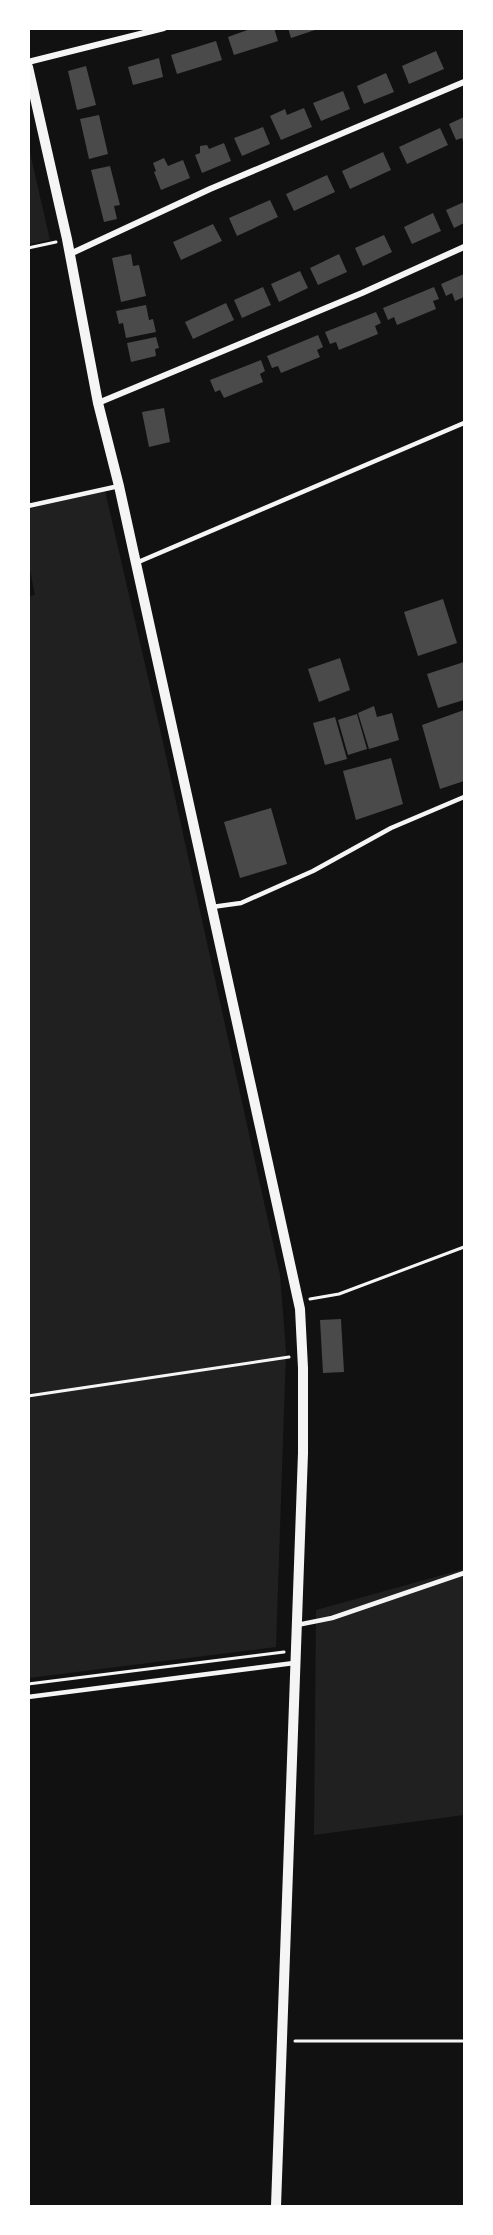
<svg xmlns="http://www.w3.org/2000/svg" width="493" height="2235" font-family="'Roboto Condensed',sans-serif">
<rect width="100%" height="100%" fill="#111"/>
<path fill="#202020" d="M28 144 50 240 29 244H28Z
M105 491 162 738 280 1275 286 1351 276 1647 29 1678 28 597 35 595 29 565 28 509Z
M464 1569V1815L314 1835 316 1610Z"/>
<path fill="#4a4a4a" d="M253 28H274L278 41 234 55 228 37Z
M288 28H318V29L291 38Z
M216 41 222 60 177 74 171 55Z
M436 51 444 69 409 84 402 66Z
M159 58 163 77 133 85 128 67Z
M86 66 96 105 77 110 68 71Z
M386 73 394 92 364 104 357 86Z
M343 91 350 109 321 121 313 103Z
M304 108 312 127 281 140 270 116 285 109 287 115Z
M99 115 108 154 89 159 80 119Z
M464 117V145L462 138 456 140 449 124Z
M263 127 270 144 242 156 234 138Z
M440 128 448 145 407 164 399 147Z
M224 143 231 161 202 173 195 155 200 153V146L207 145 209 149Z
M383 152 391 170 350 189 342 171Z
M164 158 168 166 183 160 190 178 161 190 154 172 156 171 153 163Z
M110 166 120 205 114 206 117 219 104 222 91 170Z
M327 175 335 192 294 211 286 194Z
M270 200 278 217 237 236 229 218Z
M464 202V223L454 228 446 210Z
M433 213 441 231 412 244 404 227Z
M213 224 222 241 181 260 173 242Z
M384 235 392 252 363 266 355 248Z
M131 254 133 266 139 265 146 296 121 302 112 258Z
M339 254 347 272 318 285 310 268Z
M300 271 308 288 279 302 271 284Z
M464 274V297L455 301 452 293 446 296 441 284Z
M263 287 271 305 242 318 234 300Z
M434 287 439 299 433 301 436 309 397 325 394 317 388 320 383 308Z
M226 303 234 320 193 339 185 322Z
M146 305 149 320 153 319 156 332 126 338 123 323 119 324 116 311Z
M376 312 381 323 375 326 378 334 339 350 336 342 330 344 325 332Z
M318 335 323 347 317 350 320 357 281 373 278 366 272 368 267 356Z
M156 337 159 348 155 349 156 356 131 362 127 343Z
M261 360 265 371 260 374 263 382 224 398 220 390 215 392 210 380Z
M164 408 170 442 149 447 142 412Z
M443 599 457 643 418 656 404 612Z
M340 658 350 690 319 702 308 669Z
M464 662V700L438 708 427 674Z
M374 706 377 717 392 713 399 740 369 749 358 713Z
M464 710V781L440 789 422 725Z
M357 714 367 749 348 755 338 720Z
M335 717 347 759 325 765 313 723Z
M391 758 403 804 356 820 343 771Z
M271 808 287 864 240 878 224 822Z
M341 1319 344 1372 323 1373 320 1320Z"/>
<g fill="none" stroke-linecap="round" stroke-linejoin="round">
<path stroke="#f5f5f5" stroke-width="3" d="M28 248 56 242
M310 1299 339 1294 464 1247
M28 1396 289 1357
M28 1684 284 1652
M295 2041H464"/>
<path stroke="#f5f5f5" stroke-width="4.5" d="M28 506 119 486
M136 563 464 423
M212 907 241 903 313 871 391 828 464 797
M297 1625 332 1618 464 1573
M28 1697 294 1663"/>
<path stroke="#f5f5f5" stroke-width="6" d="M28 62 164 28
M70 254 210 189 464 82
M98 403 362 293 464 247"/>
<path stroke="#f5f5f5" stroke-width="10" d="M28 67 67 239 98 403 119 486 300 1309 303 1368V1453L276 2206"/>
</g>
<rect width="493" height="2235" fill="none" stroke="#ffffff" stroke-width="60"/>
</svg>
